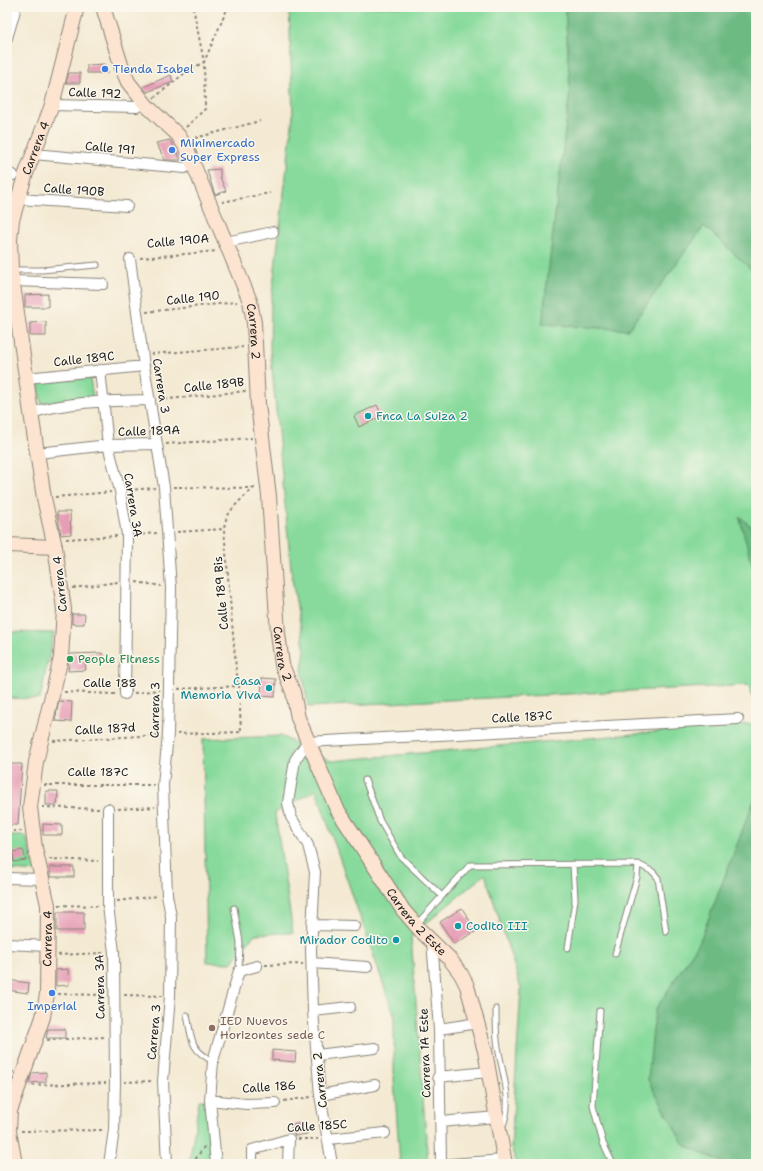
<svg xmlns="http://www.w3.org/2000/svg" width="763" height="1171" font-family="'Shantell Sans',sans-serif">
<rect width="100%" height="100%" fill="#fbf7ec"/>
<filter id="ink" filterUnits="userSpaceOnUse"><feTurbulence type="fractalNoise" baseFrequency=".025" numOctaves="2"/><feDisplacementMap in="SourceGraphic" scale="8" xChannelSelector="R" yChannelSelector="G"/><feConvolveMatrix kernelMatrix="1 2 1 2 8 2 1 2 1" color-interpolation-filters="sRGB"/></filter>
<filter id="wash" filterUnits="userSpaceOnUse"><feTurbulence type="fractalNoise" baseFrequency=".012" numOctaves="4" result="noise"/><feDisplacementMap in="SourceGraphic" scale="16" xChannelSelector="R" yChannelSelector="G"/><feGaussianBlur stdDeviation="0.9" result="paint"/><feColorMatrix in="noise" values="0 0 0 0 0 0 0 0 0 0 0 0 0 0 0 0 0 1.4 0 .05"/><feComposite in="paint" operator="in"/></filter>
<g filter="url(#wash)">
<rect width="100%" height="100%" fill="#f4ead3"/>
<path fill="#87da9b" stroke="#527b5c" d="M289 7H756V713L750 685 308 707 302 670 305 651 292 579 270 347 271 302 293 116Z
M90 378 93 398 41 403 38 381Z
M7 632 54 633 40 699 7 698Z
M756 723V1164H517L511 1148 521 988 485 874 411 936 428 1164H400L394 1080V1015L316 790 275 813 293 933 255 934 231 963 207 962 203 739 281 736 331 761Z
M7 836H26L36 872 11 870 15 865 7 848Z
M199 1100H205L212 1164H189Z"/>
<path fill="#6dba83" stroke="#446b50" d="M565 7H756V274L704 226 628 330 542 324 570 90Z
M739 516 756 530V579Z
M756 795V1164H726L684 1145 648 1080 655 1010 700 941Z"/>
<g id="blocks">
<path fill="#e69db5" d="M105 64 108 73H87V65Z
M69 73H80V83H66Z
M171 75 173 82 147 92 143 87Z
M170 140 181 160H165L156 143Z
M220 169V177L226 191 215 195 207 170Z
M48 294V307H25V295Z
M46 322V336H30V323Z
M377 405 382 416 359 427 354 416Z
M57 512H70L71 534 61 535Z
M72 614H85L84 624H72Z
M102 653V660L85 662 86 670 68 671 70 654Z
M262 678 276 679 275 697 261 696Z
M59 701 72 702 71 722 55 721Z
M7 764H22L18 825H7Z
M46 791H58L57 805H46Z
M43 824 62 825V835H43Z
M23 850 26 860 14 862 13 852Z
M50 867H74V877H50Z
M462 908 476 931 454 944 440 922Z
M57 912H84V931H57Z
M68 969 69 985 56 986V970Z
M7 980 29 983 28 993 7 990Z
M48 1029H65V1038H46Z
M272 1050 296 1052 295 1062 272 1060Z
M46 1072V1082L29 1083 32 1073Z
M305 1123 307 1134 295 1136 291 1125Z"/>
</g>
</g>
<g filter="url(#ink)">
<use href="#blocks" fill-opacity="0" stroke="#888378" stroke-width="1"/>
<g fill="none" stroke-linecap="round" stroke-linejoin="round">
<defs>
<path id="lane" d="M12 270H42L97 265
M365 780 380 821 401 857 442 896
M234 908 240 942 239 971
M416 925 470 865 638 864 653 872 658 878 666 932
M568 948 575 900 573 864
M615 954 637 877 638 864
M496 1009C496 1019 496 1030 497 1040 500 1068 515 1101 502 1127
M600 1011 593 1106 603 1143 613 1164
M187 1015C192 1038 189 1049 213 1061"/>
<path id="street" d="M7 38 16 7
M52 105 137 107
M34 154 185 168
M7 174 13 175
M18 199 127 206
M226 242 273 232
M130 259 144 366 164 487 171 588 168 734 163 785 167 895 171 916 170 996 163 1081 167 1164
M13 281 103 284
M100 370 108 445 120 491 127 535 125 694
M27 378 144 366
M31 413C69 401 111 401 150 400
M38 453 108 445 157 444
M108 809V906L114 952 115 1082 114 1130 109 1164
M7 878 41 879
M312 925 355 926
M432 941 439 1029 441 1164
M7 944 47 946
M312 963 367 967
M313 1011 350 1007
M439 1029 478 1023
M317 1055 375 1048
M7 1075H9
M438 1077 488 1072
M320 1095 375 1085
M210 1100 246 1104 275 1103
M440 1122 497 1117
M328 1139 385 1133
M216 1164 210 1100 213 1061 239 971 257 966
M252 1164V1150L289 1139 288 1164
M332 1164 320 1095 313 1011 311 950 315 872 308 845 291 817 288 803 295 760 307 742 738 719
M450 1164 504 1160"/>
<g id="secondary">
<path id="s1" d="M103 7 122 68 128 82 147 106 178 135 187 149 250 301 254 323 258 404 269 496 278 633 282 665 293 692 298 718 337 809 403 910 421 931 449 958 461 974 467 986 485 1051 505 1164"/>
<path d="M7 545 55 547"/>
<path id="s2" d="M15 1164 9 1131 10 1111 43 1017 47 994 48 905 35 848 30 807 36 762 61 658 64 609 55 547 44 498 31 413 11 270 10 240 12 220 25 176 52 105 77 7"/>
</g>
</defs>
<use href="#lane" stroke="#888378" stroke-width="7"/>
<use href="#street" stroke="#888378" stroke-width="12"/>
<use href="#secondary" stroke="#888378" stroke-width="16"/>
<path stroke="#888378" stroke-width="2" stroke-dasharray="3 3" stroke-linecap="butt" d="M154 98 186 72 204 62 193 7
M186 127 205 109 204 62 228 7
M195 138 260 121
M222 202 270 193
M140 258 217 251
M146 312 237 302
M151 354 243 347
M159 400 246 391
M166 444 252 438
M173 487 255 488
M129 490 155 488
M55 497 111 492
M177 532 224 529
M136 535 157 533
M66 539 117 536
M136 582 161 586
M73 588 118 582
M178 689 239 686
M64 692 115 694
M134 693 159 690
M177 734 241 732 239 686 236 669 224 529C225 511 242 499 255 487
M53 741 159 735
M44 785H154
M42 807 99 809
M118 809 155 807
M7 831H22
M49 859 98 861
M117 901 158 896
M59 905 99 906
M58 955 104 953
M265 965 303 964
M58 994 106 995
M124 995 162 996
M47 1040 106 1037
M124 1082 154 1081
M32 1085 106 1083
M284 1101 311 1097
M21 1131 104 1130
M298 1139H318
M192 1164 204 1147 205 1149"/>
<use href="#lane" stroke="#fff" stroke-width="5"/>
<use href="#street" stroke="#fff" stroke-width="10"/>
<use href="#secondary" stroke="#fde4d0" stroke-width="14"/>
</g>
</g>
<g fill="#3f7fe0" stroke="#fbf7ec" stroke-width="1.5">
<circle cx="105" cy="69" r="4"/>
<circle cx="172" cy="150" r="4"/>
<circle cx="52" cy="993" r="4"/>
</g>
<g fill="#0f9aa8" stroke="#fbf7ec" stroke-width="1.5">
<circle cx="368" cy="416" r="4"/>
<circle cx="269" cy="688" r="4"/>
<circle cx="458" cy="926" r="4"/>
<circle cx="396" cy="940" r="4"/>
</g>
<circle fill="#2e9e5b" stroke="#fbf7ec" stroke-width="1.5" cx="70" cy="659" r="4"/>
<circle fill="#8d6e63" stroke="#fbf7ec" stroke-width="1.5" cx="212" cy="1028" r="4"/>
<g text-anchor="middle" dominant-baseline="central" stroke-width="3" stroke-linejoin="round" paint-order="stroke">
<g font-size="12" fill="#366cbe" stroke="#fbf7ec" text-anchor="start">
<text x="113" y="69">Tienda Isabel</text>
<text x="180" y="143">Minimercado<tspan x="180" dy="14">Super Express</tspan></text>
<text x="52" y="1006" text-anchor="middle">Imperial</text>
</g>
<g font-size="12" fill="#1c1c1c" stroke="#fbf7ec">
<text transform="translate(95 93) rotate(2)">Calle 192</text>
<text stroke="none"><textPath href="#s2" startOffset="1036">Carrera 4</textPath></text>
<text transform="translate(110 148) rotate(5)">Calle 191</text>
<text transform="translate(74 190) rotate(4)">Calle 190B</text>
<text transform="translate(178 241) rotate(-5)">Calle 190A</text>
<text transform="translate(193 298) rotate(-6)">Calle 190</text>
<text stroke="none"><textPath href="#s1" startOffset="364">Carrera 2</textPath></text>
<text transform="translate(84 359) rotate(-6)">Calle 189C</text>
<text transform="translate(214 385) rotate(-6)">Calle 189B</text>
<text transform="translate(161 386) rotate(81)">Carrera 3</text>
<text transform="translate(149 431) rotate(-2)">Calle 189A</text>
<text transform="translate(133 505) rotate(81)">Carrera 3A</text>
<text transform="translate(60 584) rotate(-96)">Carrera 4</text>
<text transform="translate(221 593) rotate(-95)">Calle 189 Bis</text>
<text stroke="none"><textPath href="#s1" startOffset="688">Carrera 2</textPath></text>
<text x="110" y="683">Calle 188</text>
<text transform="translate(155 710) rotate(-89)">Carrera 3</text>
<text transform="translate(522 717) rotate(-3)">Calle 187C</text>
<text transform="translate(105 729) rotate(-3)">Calle 187d</text>
<text x="98" y="772">Calle 187C</text>
<text stroke="none"><textPath href="#s1" startOffset="992">Carrera 2 Este</textPath></text>
<text stroke="none"><textPath href="#s2" startOffset="232">Carrera 4</textPath></text>
<text transform="translate(100 987) rotate(-91)">Carrera 3A</text>
<text transform="translate(154 1032) rotate(-85)">Carrera 3</text>
<text transform="translate(425 1053) rotate(-92)">Carrera 1A Este</text>
<text transform="translate(320 1080) rotate(-96)">Carrera 2</text>
<text transform="translate(269 1087) rotate(-4)">Calle 186</text>
<text transform="translate(317 1126) rotate(-4)">Calle 185C</text>
</g>
<g font-size="12" fill="#0d838f" stroke="#fbf7ec" text-anchor="start">
<text x="376" y="416">Fnca La Suiza 2</text>
<text x="261" y="681" text-anchor="end">Casa<tspan x="261" dy="14">Memoria Viva</tspan></text>
<text x="466" y="926">Codito III</text>
<text x="388" y="940" text-anchor="end">Mirador Codito</text>
</g>
<g font-size="12" fill="#27864d" stroke="#fbf7ec" text-anchor="start">
<text x="78" y="659">People Fitness</text>
</g>
<g font-size="12" fill="#785e54" stroke="#fbf7ec" text-anchor="start">
<text x="220" y="1021">IED Nuevos<tspan x="220" dy="14">Horizontes sede C</tspan></text>
</g>
</g>
<rect width="763" height="1171" fill="none" stroke="#fbf7ec" stroke-width="24"/>
</svg>
